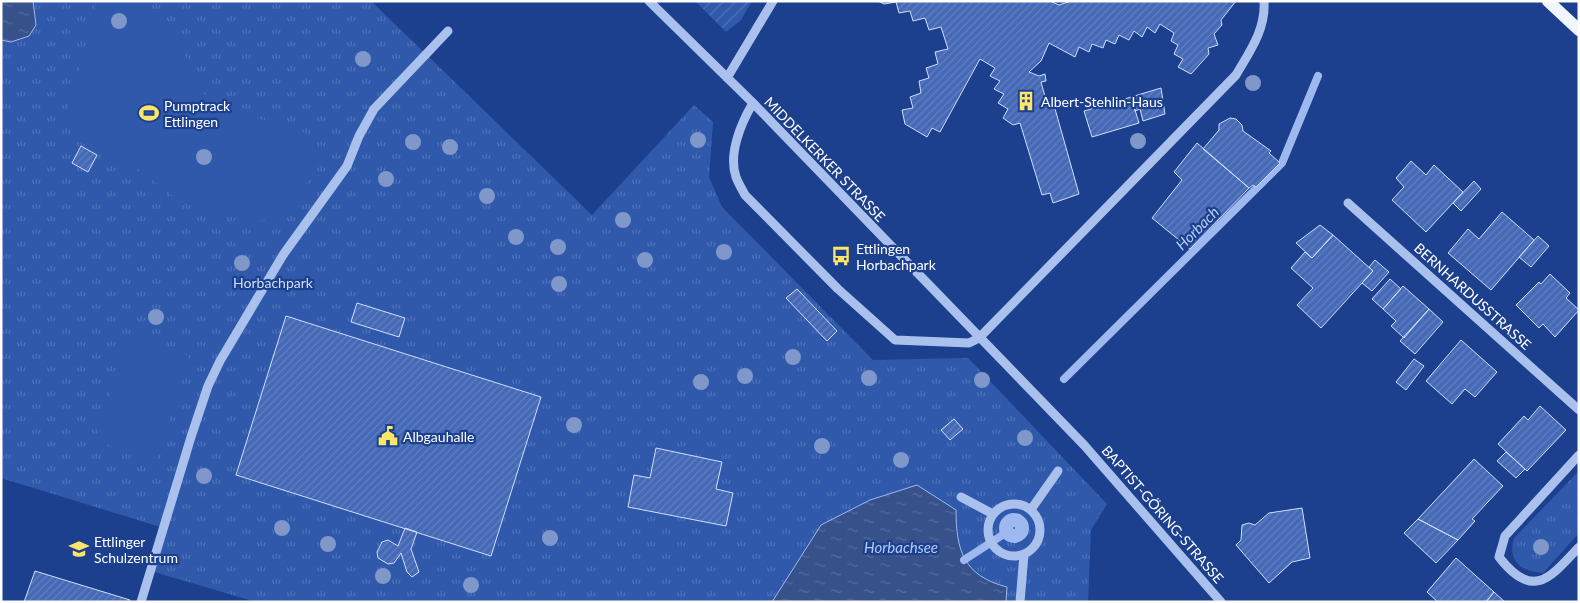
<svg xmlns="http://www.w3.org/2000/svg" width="1580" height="603" font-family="Lato,sans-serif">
<defs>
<pattern id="grass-tufts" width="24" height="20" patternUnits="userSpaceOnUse" patternTransform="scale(1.25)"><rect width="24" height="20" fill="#3059ac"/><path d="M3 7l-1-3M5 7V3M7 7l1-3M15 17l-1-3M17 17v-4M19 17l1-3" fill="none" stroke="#4f72b8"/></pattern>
<pattern id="garden-furrows" width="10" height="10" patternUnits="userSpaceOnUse" patternTransform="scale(1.25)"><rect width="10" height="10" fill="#3059ac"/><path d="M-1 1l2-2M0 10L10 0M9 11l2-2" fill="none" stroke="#4f72b8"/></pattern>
<pattern id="water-ripples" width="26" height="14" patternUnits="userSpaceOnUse" patternTransform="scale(1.25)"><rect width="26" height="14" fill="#37518b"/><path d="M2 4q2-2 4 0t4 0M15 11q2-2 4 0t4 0" fill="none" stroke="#556b9c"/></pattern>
<pattern id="building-hatch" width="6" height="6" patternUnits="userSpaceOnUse" patternTransform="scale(1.25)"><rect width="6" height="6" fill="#4569b6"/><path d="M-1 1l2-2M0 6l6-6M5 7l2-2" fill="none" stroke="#6180c1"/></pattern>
</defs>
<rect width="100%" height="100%" fill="#1c408e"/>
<path fill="url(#grass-tufts)" d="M1 1H371L592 215 694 105 713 122 709 177 722 207 873 360 968 358 1107 504 1091 530 1088 602H256L151 571 164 528 1 478Z
M1579 471V533L1543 573C1521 571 1507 561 1514 538Z"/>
<path fill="url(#garden-furrows)" d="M695 1H752L741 20 726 32Z"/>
<path fill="#3059ac" d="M97 1H138L143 4 160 18 179 40 196 82 206 97 221 111 294 126 307 135 313 147 314 161 311 176 300 195 265 220 252 222 223 215 176 198 112 150H102L99 154 74 137 66 99 79 70Z
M128 337 189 356 157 460 96 441Z"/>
<path fill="url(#water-ripples)" stroke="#9eb9ef" d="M1 1H33L36 25 29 36 11 42 1 40Z
M917 485 956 510C956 551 964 576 1007 587L1006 602H772L821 525 870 500Z"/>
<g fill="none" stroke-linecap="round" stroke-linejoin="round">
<path stroke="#9eb9ef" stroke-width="8" d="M1064 379 1282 163 1318 76
M1003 528a11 11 0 1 1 22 0a11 11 0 1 1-22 0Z
M1011 528a3 3 0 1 1 6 0a3 3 0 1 1-6 0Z
M964 560 1004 534"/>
</g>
<path fill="url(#building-hatch)" stroke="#d0defa" d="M878 1H1050L1059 5 1071 1H1236L1221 20 1222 25 1214 34 1218 45 1208 48 1209 54 1191 74 1178 67 1183 59 1174 54 1178 45 1171 41 1174 33 1160 24 1155 33 1147 27 1142 37 1134 31 1129 40 1119 35 1115 44 1106 40 1103 48 1092 44 1089 52 1079 47 1075 57 1049 43 1041 61 1029 72 1039 76 1045 74 1046 81 1041 82 1046 100 1052 98 1079 194 1053 203 1050 193 1042 195 1020 123 1013 125 1003 118 1008 109 998 103 1004 94 994 89 1000 81 990 76 995 68 980 59 940 132 932 128 927 137 905 124 902 110 913 108 910 97 921 93 919 81 929 78 926 68 938 64 935 52 948 49 941 27 929 30 925 18 913 21 910 11 899 13 896 2 884 4Z
M1161 88 1165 114 1143 121 1140 109 1135 111 1131 97Z
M1131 97 1139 123 1092 137 1084 111Z
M1230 118 1236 119 1242 125 1243 131 1271 151 1269 153 1280 163 1256 187 1253 185 1249 188 1203 149 1219 130V124Z
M1197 143 1249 188 1190 249 1152 218 1182 180 1174 172Z
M81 146 97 155 88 172 72 163Z
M1411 161 1426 175 1434 165 1463 192 1426 232 1392 200 1404 187 1396 178Z
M1474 181 1481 189 1461 211 1453 203Z
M1502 212 1534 240 1491 290 1448 253 1468 229 1479 239Z
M1320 225 1333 235 1312 258 1296 243Z
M1333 235 1373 271 1321 328 1297 305 1313 288 1291 268 1305 252 1312 258Z
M1538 236 1549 246 1531 267 1519 257Z
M1375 260 1389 272 1372 291 1362 283 1373 271 1369 267Z
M1550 274 1570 293 1566 298 1579 310 1555 337 1543 324 1539 328 1516 305 1539 282 1541 284Z
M1390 279 1401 289 1383 309 1372 299Z
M1403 286 1429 309 1404 338 1391 326 1396 321 1383 309Z
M797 289 837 331 827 341 786 298Z
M357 303 405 318 399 337 351 322Z
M1429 309 1443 322 1415 354 1400 341Z
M286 316 541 397 491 556 236 475Z
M1461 340 1497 372 1475 397 1465 389 1452 404 1426 381Z
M1414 359 1424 366 1406 390 1396 382Z
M1540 406 1566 430 1527 471 1498 444 1524 416 1528 420Z
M954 419 963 429 950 440 941 430Z
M656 448 722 462 716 489 733 493 726 526 628 507 634 475 650 478Z
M1506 452 1525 469 1516 478 1497 461Z
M1474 459 1503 486 1472 519 1475 521 1458 540 1418 519Z
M1302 508 1310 558 1292 562 1269 583 1236 545 1241 540 1242 525 1249 523 1255 525 1269 513Z
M1418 519 1458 540 1436 563 1404 533Z
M405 528 417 532 411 549 419 572 412 577 407 572 401 553 394 563 388 564 378 558 377 552 382 542 388 540 398 546Z
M1456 558 1494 592 1486 602H1438L1427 592Z
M35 571 130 600 129 602H24Z
M1494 592 1505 602H1486Z"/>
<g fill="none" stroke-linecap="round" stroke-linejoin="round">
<path stroke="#aac0ed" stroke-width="9" d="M649 1 753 103 1084 445 1221 602
M727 78 773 1
M753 103C741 123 728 154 736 177 738 183 742 189 745 195L838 289 895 340 969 343 979 338 1236 75C1250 51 1266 29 1264 1
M1348 203 1579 410
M1579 455 1505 536 1499 557C1533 601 1550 578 1579 547
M961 497 991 513
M988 530a26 26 0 1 1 52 0a26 26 0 1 1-52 0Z
M1032 508 1058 471
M141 602 191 437 208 386 220 361 283 255 347 166 359 136 374 109 448 31
M1020 602 1024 554"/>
<path stroke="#f1f5ff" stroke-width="12" d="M1548 1 1579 30"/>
</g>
<g fill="#7f97c9">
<circle cx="119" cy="21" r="8"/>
<circle cx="363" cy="59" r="8"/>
<circle cx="1253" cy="83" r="8"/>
<circle cx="698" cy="140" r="8"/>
<circle cx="1138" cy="141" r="8"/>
<circle cx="413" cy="142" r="8"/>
<circle cx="450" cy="147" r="8"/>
<circle cx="204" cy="157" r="8"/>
<circle cx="386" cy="179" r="8"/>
<circle cx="487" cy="196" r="8"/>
<circle cx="623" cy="220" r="8"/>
<circle cx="516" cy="237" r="8"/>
<circle cx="558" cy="247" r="8"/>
<circle cx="724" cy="252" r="8"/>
<circle cx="645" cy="260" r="8"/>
<circle cx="242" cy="263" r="8"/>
<circle cx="559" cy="284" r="8"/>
<circle cx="156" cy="317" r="8"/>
<circle cx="793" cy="357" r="8"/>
<circle cx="745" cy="376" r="8"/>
<circle cx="869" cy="378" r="8"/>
<circle cx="982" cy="380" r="8"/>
<circle cx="701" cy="382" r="8"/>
<circle cx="574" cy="425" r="8"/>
<circle cx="1025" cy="438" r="8"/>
<circle cx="822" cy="446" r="8"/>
<circle cx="901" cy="460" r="8"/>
<circle cx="204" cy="476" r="8"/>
<circle cx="282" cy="528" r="8"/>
<circle cx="550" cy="538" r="8"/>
<circle cx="328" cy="544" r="8"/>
<circle cx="1541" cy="547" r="8"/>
<circle cx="383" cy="576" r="8"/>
<circle cx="471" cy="585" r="8"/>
</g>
<defs>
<symbol id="building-bare" viewBox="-9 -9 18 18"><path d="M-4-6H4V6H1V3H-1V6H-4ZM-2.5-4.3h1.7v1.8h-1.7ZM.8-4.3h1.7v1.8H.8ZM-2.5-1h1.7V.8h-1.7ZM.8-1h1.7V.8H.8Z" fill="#fde568" stroke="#1c408e" stroke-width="2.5" paint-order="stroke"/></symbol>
<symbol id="stadium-bare" viewBox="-9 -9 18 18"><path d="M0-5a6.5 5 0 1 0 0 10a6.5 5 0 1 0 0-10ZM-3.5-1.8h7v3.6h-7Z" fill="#fde568" stroke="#1c408e" stroke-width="2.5" paint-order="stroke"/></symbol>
<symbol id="bus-bare" viewBox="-9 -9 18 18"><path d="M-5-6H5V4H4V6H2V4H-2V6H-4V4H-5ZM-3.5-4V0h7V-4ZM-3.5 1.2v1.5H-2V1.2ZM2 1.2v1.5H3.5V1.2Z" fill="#fde568" stroke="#1c408e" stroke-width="2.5" paint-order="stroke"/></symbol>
<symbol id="civic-bare" viewBox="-9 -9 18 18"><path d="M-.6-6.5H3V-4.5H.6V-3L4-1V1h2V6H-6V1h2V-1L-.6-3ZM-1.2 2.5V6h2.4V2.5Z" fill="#fde568" stroke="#1c408e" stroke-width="2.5" paint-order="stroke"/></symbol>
<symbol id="school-bare" viewBox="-9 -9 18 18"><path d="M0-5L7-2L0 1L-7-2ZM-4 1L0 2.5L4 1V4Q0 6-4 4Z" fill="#fde568" stroke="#1c408e" stroke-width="2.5" paint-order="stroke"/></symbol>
</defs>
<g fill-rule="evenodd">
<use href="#building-bare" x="1012" y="87" width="28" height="28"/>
<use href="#stadium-bare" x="135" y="99" width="28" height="28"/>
<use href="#bus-bare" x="827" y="242" width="28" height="28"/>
<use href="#civic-bare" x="374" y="422" width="28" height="28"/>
<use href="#school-bare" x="65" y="535" width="28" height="28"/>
</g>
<g text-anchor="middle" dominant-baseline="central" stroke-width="4.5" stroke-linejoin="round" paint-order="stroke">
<g font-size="14" fill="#fff" stroke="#1c408e" text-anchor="start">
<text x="1041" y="101">Albert-Stehlin-Haus</text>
<text x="164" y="105">Pumptrack<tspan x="164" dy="16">Ettlingen</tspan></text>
<text x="856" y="248">Ettlingen<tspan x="856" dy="16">Horbachpark</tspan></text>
<text x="403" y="436">Albgauhalle</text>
<text x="94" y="541">Ettlinger<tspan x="94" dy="16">Schulzentrum</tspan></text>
</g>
<g font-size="14" fill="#fff" stroke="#1c408e">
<text transform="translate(825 159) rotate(46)">MIDDELKERKER STRASSE</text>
<text transform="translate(1473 296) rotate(42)">BERNHARDUSSTRASSE</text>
<text transform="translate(1163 514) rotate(49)">BAPTIST-GÖRING-STRASSE</text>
</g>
<g font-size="14" fill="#d0defa" stroke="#1c408e">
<text x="273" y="282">Horbachpark</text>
</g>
<g font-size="15" font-style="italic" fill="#b6cbf4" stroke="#1c408e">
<text transform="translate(1197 228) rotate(-45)">Horbach</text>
<text x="901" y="547">Horbachsee</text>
</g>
</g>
<rect width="1580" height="603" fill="none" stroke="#ffffff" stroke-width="5"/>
</svg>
